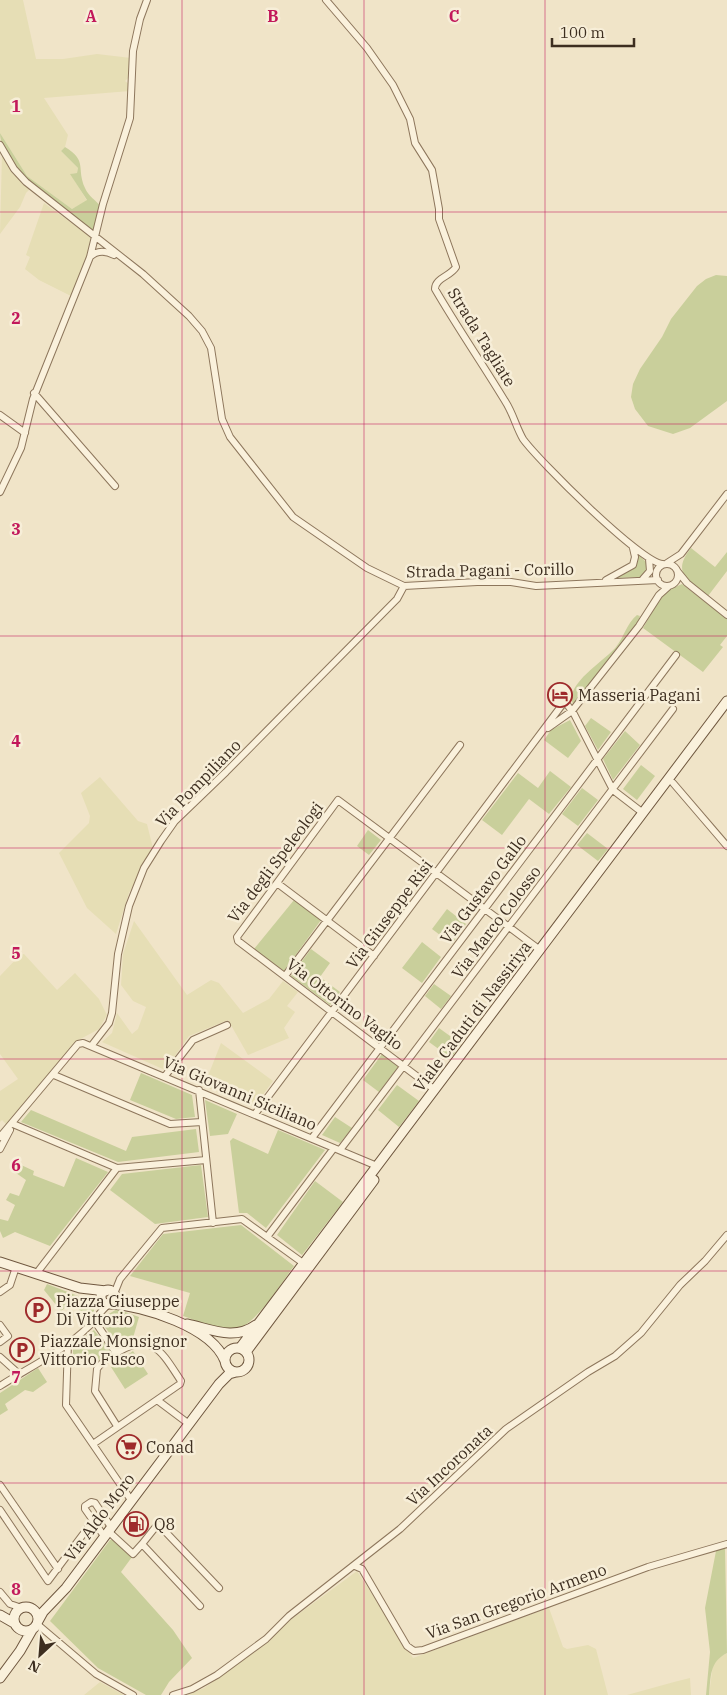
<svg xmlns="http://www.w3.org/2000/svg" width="727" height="1695" font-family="'IBM Plex Serif',serif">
<rect width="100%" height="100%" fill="#f0e4c8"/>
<path fill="#e6deb5" d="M0 0H23L36 59H63L97 54 131 58 130 76 125 81 129 84 130 91 44 98 68 135 65 147 61 151 78 168 77 173 71 174 87 201 72 209 27 176 0 133Z
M2 154 30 189 26 193 20 207 0 234Z
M44 203 91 237 88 254 71 296 39 280 25 269 30 257 26 255Z
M100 777 138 821 147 824 153 848 129 893 116 934 87 908 59 853 89 823 90 816 81 793Z
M134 921 187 995 211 980 219 983 243 1013 269 999 283 981 298 992 287 1006 295 1012 284 1028 289 1038 248 1055 228 1020 189 1036 165 1070 102 1042 112 1033 117 1013 132 1034 138 1029 146 1007 133 1001 121 985 123 954Z
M24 954 57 990 75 973 99 999 107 1015 99 1029 75 1042 32 1098 7 1125 2 1120 0 1122V1091L18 1079 0 1054V976L20 955Z
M221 1043 273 1081 254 1107 204 1086Z
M357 1571 413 1658 549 1608 563 1647 567 1649 588 1645 596 1649 608 1695H187L204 1688 270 1641 277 1630Z
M727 1653V1695H709L713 1664 720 1657Z
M690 1678 691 1695H627L674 1682Z
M100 1682 124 1695H84Z"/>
<path fill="#c9cf9b" d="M0 133 27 176 72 209 87 200 70 174 77 173 78 168 61 151 65 147C88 161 76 168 85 188 88 196 96 200 101 207L93 233C66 211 0 169 0 133Z
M716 275 727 276V401L690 428 673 434 648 426 635 409 631 397 633 384 640 369 662 337 671 319 697 286 706 279Z
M691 548 715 567 727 552V571L708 596C688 581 671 573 691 548Z
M638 554 647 563 648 570 642 577 615 578 635 567Z
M682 584 727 619V636L720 645 723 647 703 672 643 628 664 592Z
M637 615 640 616 638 622 573 704C564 684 606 660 616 647 624 637 627 623 637 615Z
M591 718 611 732 598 750 585 726Z
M570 720 581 741 568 758 544 740 551 730Z
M625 731 640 745 613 780 603 759Z
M641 765 655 776 637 800 623 789Z
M550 771 571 787 549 814 529 799 502 835 482 820 518 773 538 788Z
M582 788 598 800 578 826 562 814Z
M368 830 381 840 369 855 357 846Z
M587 833 608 849 598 861 577 845Z
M294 900 321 920 284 971 254 949Z
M447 909 466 924 452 944 432 929Z
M422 942 441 957 422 983 402 968Z
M311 949 330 963 320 977 340 992 330 1005 291 976Z
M434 984 451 996 441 1009 425 996Z
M439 1028 461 1044 451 1058 429 1042Z
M382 1054 398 1067 379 1092 363 1080Z
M141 1073 192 1095 195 1117 176 1119 130 1100Z
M397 1085 419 1101 399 1127 378 1110Z
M205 1100 237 1114 228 1134 210 1136Z
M31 1110 126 1151 132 1137 196 1129 199 1152 118 1162 21 1122Z
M335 1117 352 1128 340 1143 322 1135Z
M278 1130 325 1150 266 1228 247 1213H239L230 1141 233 1138 268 1154Z
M76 1158 108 1172 50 1246 15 1232 3 1238 0 1231V1219L8 1221 15 1205 6 1200 10 1193 19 1196 26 1180 16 1173 19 1164 34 1171 33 1175 64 1187Z
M201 1165 208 1217 155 1224 110 1190 122 1174Z
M315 1181 343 1202 302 1255 277 1235Z
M241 1225 294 1266C282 1282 256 1325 236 1329 220 1332 198 1321 183 1316L190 1293 130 1276 163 1234Z
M47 1284 91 1301 94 1306V1313L87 1320 73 1302 61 1311 44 1290Z
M117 1309 139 1317 133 1338 119 1346 102 1323 107 1315Z
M94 1330 110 1350 109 1354 94 1364 89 1359H73V1345Z
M133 1351 148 1374 125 1389 111 1367Z
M38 1368 47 1382 33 1392 25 1390 5 1404 8 1410 0 1415V1393Z
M110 1540H116L132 1557 121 1572 173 1630 192 1658 169 1682 161 1695H146L98 1668 50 1621Z
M725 1547 727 1653C709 1662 711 1677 709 1695H706L710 1652 705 1608 716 1551Z"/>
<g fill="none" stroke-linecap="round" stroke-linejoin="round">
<defs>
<path id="street" d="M326 0 367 48 393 85 410 119 415 143 432 170 439 209V219L456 267C451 276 435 278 435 289 457 327 482 363 505 401 513 413 516 427 523 439 538 460 642 564 663 564
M0 145 14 169 26 182 143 274 189 316 202 331 211 348 222 419 230 437 293 517 367 568 404 586 477 582H511L536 586 658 580
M90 257C97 250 106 251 114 255
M34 393 115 486
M0 415 25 433
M0 492 21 448 33 399 90 257 103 204 130 118 133 51 140 19 147 0
M667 563 681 554 727 494
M656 575a11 11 0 1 1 22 0a11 11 0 1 1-22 0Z
M678 572 687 583 727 615
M643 579 650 571 649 559
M606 580 633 565 635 557 633 548
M548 728 572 711 639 626 659 595 669 586
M673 783 727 846
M277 883 374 956
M285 976 460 745
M92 1045 109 1023 112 1013 118 954 129 906 144 868 161 841 175 821 226 772 397 599 404 586
M54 1075 170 1124 202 1122
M165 1076 193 1040 227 1025
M199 1090 213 1223
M435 1090 238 941 237 937 338 800 540 950
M255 1114 562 705 566 703 574 714 613 790 643 813
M13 1124 117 1168
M0 1137 78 1044 83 1043 377 1166
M312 1138 676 655
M0 1149 10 1130
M340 1150 673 709
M267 1237 334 1148
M36 1274 117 1168 206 1160
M0 1292 10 1285 16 1267
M114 1294 120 1279 162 1228 242 1219 303 1263
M94 1320 116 1353
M0 1325 8 1336 0 1342
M68 1342 66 1405 131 1500
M0 1357 19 1374
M0 1386C28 1368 65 1350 88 1327 96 1320 100 1311 109 1304
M157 1400 189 1424
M93 1444 180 1384 181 1381C163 1354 153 1331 118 1352 111 1356 101 1362 97 1369L95 1391 117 1426
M0 1485 58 1569
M0 1510 48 1581 93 1521
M108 1531 133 1554 142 1544 200 1606
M104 1536 85 1509V1506L91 1502 95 1503 111 1527
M142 1544 158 1524 219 1588
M355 1566 362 1569 407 1646 414 1651 423 1650 648 1567 727 1544
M0 1592 10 1604 22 1608
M37 1624 96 1674 133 1695
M173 1695 192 1689 217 1675 266 1639 289 1616 400 1529 506 1429 588 1372 615 1356 641 1333 680 1285 705 1261 727 1235"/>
<path id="secondary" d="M0 1262 80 1288 106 1291
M101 1297a7 7 0 1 1 14 0a7 7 0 1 1-14 0Z
M110 1304C144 1306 212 1327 225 1361
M187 1324C211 1329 234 1341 256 1325
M240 1348 727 701
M225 1360a12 12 0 1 1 24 0a12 12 0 1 1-24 0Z
M246 1352 374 1180
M14 1619a12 12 0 1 1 24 0a12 12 0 1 1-24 0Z
M0 1615 14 1623
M38 1621 43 1612 66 1588 219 1384 229 1374 236 1372
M0 1678 20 1651 32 1630"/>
</defs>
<use href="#street" stroke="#8d765c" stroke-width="8"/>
<use href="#secondary" stroke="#6f573f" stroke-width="11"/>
<use href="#street" stroke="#faf1dc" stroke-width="6"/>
<use href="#secondary" stroke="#faf1dc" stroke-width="9"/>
</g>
<path fill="none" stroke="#c2185b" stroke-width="1" stroke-opacity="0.55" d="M182 0V1695M364 0V1695M545 0V1695M0 212H727M0 424H727M0 636H727M0 848H727M0 1059H727M0 1271H727M0 1483H727"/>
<defs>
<symbol id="hotel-ring" viewBox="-11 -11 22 22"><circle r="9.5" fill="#f7eed8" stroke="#9e2a2b" stroke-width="1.5"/><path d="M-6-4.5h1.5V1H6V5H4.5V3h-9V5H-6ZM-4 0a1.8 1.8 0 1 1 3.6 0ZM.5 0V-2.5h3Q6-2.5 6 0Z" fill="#9e2a2b"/></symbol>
<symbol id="parking-ring" viewBox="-11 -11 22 22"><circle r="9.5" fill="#f7eed8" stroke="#9e2a2b" stroke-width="1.5"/><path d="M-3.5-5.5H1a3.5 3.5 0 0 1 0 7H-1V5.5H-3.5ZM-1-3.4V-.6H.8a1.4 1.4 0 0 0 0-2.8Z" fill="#9e2a2b"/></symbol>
<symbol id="supermarket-ring" viewBox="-11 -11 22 22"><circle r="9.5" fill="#f7eed8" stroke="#9e2a2b" stroke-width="1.5"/><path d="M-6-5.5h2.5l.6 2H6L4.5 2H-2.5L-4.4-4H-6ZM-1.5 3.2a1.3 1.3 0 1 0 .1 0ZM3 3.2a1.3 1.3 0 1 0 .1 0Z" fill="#9e2a2b"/></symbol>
<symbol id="fuel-ring" viewBox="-11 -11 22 22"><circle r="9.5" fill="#f7eed8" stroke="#9e2a2b" stroke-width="1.5"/><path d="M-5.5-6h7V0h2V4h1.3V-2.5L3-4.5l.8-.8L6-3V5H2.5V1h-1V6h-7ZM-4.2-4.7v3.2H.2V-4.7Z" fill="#9e2a2b"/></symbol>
</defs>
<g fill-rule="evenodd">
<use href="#hotel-ring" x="546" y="681" width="28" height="28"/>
<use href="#parking-ring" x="24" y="1296" width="28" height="28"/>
<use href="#parking-ring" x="8" y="1336" width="28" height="28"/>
<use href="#supermarket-ring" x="115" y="1433" width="28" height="28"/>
<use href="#fuel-ring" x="122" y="1510" width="28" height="28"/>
</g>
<g text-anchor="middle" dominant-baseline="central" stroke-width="5" stroke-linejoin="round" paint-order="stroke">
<g font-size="16" fill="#3d2e20" stroke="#f7eed8">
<text transform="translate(482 337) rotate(58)">Strada Tagliate</text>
<text transform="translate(490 570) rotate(-1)">Strada Pagani - Corillo</text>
<text transform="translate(198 783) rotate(-46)">Via Pompiliano</text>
<text transform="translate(275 862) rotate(-53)">Via degli Speleologi</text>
<text transform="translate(483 889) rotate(-53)">Via Gustavo Gallo</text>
<text transform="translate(389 914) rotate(-53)">Via Giuseppe Risi</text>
<text transform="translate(496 922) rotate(-53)">Via Marco Colosso</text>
<text transform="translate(345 1004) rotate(37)">Via Ottorino Vaglio</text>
<text transform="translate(472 1016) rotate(-53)">Viale Caduti di Nassiriya</text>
<text transform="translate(240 1093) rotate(23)">Via Giovanni Siciliano</text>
<text transform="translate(449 1465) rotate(-43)">Via Incoronata</text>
<text transform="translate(99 1517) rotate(-53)">Via Aldo Moro</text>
<text transform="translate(516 1601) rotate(-20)">Via San Gregorio Armeno</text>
</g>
<g font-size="16" fill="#3d2e20" stroke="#f7eed8" text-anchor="start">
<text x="578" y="695">Masseria Pagani</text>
<text x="56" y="1301">Piazza Giuseppe<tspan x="56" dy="18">Di Vittorio</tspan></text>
<text x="40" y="1341">Piazzale Monsignor<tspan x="40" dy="18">Vittorio Fusco</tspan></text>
<text x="146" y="1447">Conad</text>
<text x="154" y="1524">Q8</text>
</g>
</g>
<g font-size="16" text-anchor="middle" font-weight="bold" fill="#c2185b" stroke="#f7eed8" stroke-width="5" stroke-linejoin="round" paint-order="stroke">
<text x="91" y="22">A</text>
<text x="273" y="22">B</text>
<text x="454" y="22">C</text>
<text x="16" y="112">1</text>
<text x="16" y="324">2</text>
<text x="16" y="535">3</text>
<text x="16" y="747">4</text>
<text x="16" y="959">5</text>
<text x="16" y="1171">6</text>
<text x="16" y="1383">7</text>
<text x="16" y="1595">8</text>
</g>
<g transform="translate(40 1655) rotate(206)" stroke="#f7eed8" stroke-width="4" paint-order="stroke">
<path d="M0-4L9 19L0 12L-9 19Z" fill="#3d2e20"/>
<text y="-8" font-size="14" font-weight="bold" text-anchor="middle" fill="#3d2e20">N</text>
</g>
<path d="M552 38v8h82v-8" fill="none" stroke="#3d2e20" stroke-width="2.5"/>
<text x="560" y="38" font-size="15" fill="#3d2e20" stroke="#f7eed8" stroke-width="4" paint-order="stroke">100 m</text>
</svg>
